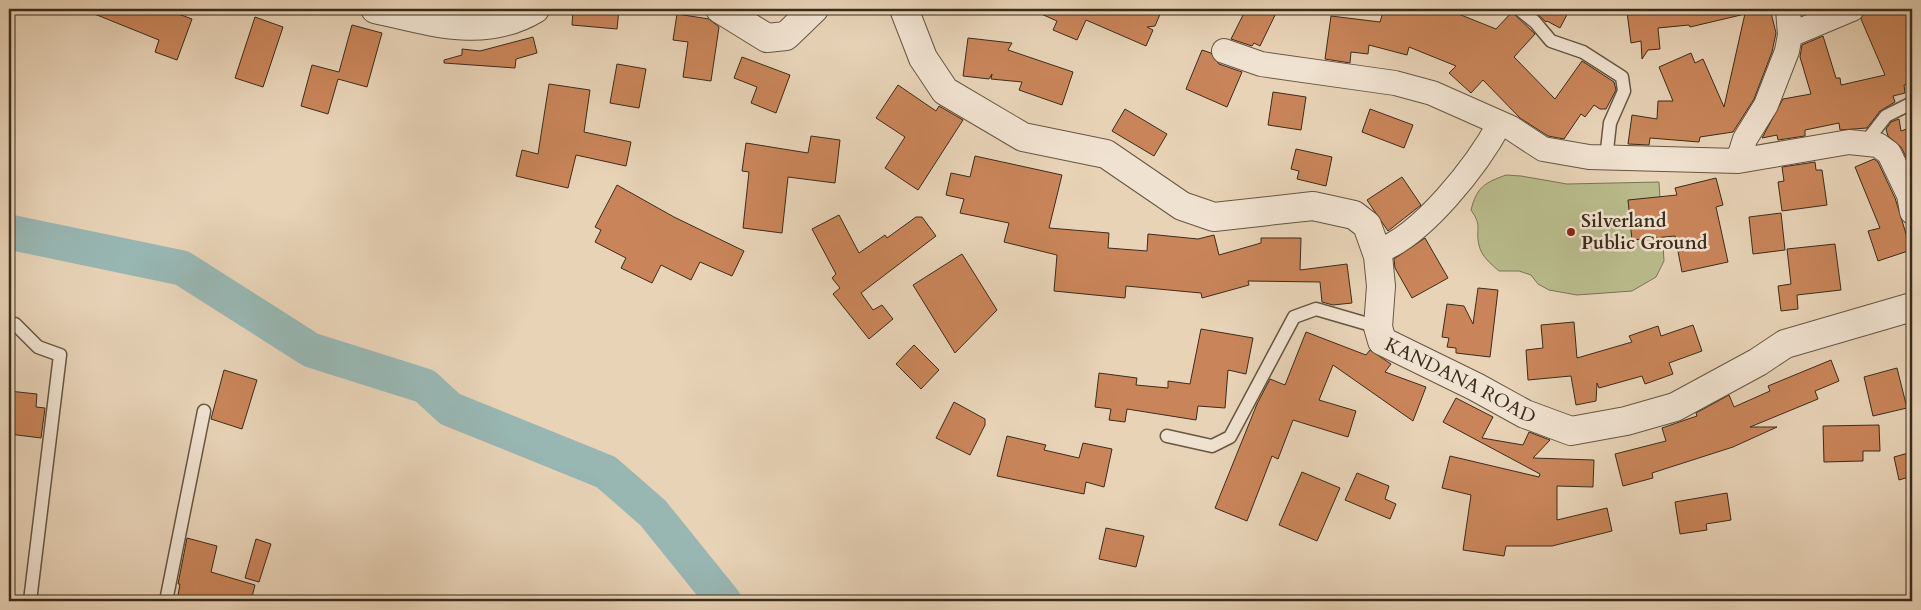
<svg xmlns="http://www.w3.org/2000/svg" width="1921" height="610" font-family="Cardo,serif">
<rect width="100%" height="100%" fill="#e8d3b7"/>
<filter id="stains"><feTurbulence type="fractalNoise" baseFrequency=".004" numOctaves="4"/><feColorMatrix values="0 0 0 0 .2 0 0 0 0 .09 0 0 0 0 .02 0 0 0 .5 -.17"/></filter>
<radialGradient id="worn" r=".72"><stop offset=".6" stop-color="#630" stop-opacity="0"/><stop offset="1" stop-color="#630" stop-opacity=".3"/></radialGradient>
<path fill="#b9bb8c" stroke="#7a7454" d="M1506 175 1521 176 1567 184 1659 182 1664 261 1656 277 1632 291 1577 295 1549 290 1538 284 1531 275 1519 271H1499C1491 264 1481 256 1479 245 1475 229 1483 227 1471 210 1477 187 1484 183 1506 175Z"/>
<g fill="none" stroke-linecap="round" stroke-linejoin="round">
<path stroke="#98b7b3" stroke-width="35" d="M9 232 182 268 311 350 425 386 450 409 606 472 653 513 724 601"/>
</g>
<path fill="#c98559" stroke="#3b2c1b" d="M82 9H165L192 19 177 60 155 52 159 40Z
M573 9H619L617 29 572 25Z
M1030 9H1153L1161 12 1155 26 1147 27 1153 30 1146 46 1086 20 1077 40 1053 30 1057 21Z
M1246 9H1278L1260 46 1254 43 1252 46 1231 39Z
M1384 9H1414L1431 13 1433 9H1446L1496 29 1512 12 1535 34 1514 57 1555 99 1582 61 1614 82 1616 90 1606 109H1600L1594 105 1585 117 1581 114 1564 139 1548 136 1520 118 1483 80 1471 93 1449 73 1456 66 1409 47 1407 55 1369 45 1368 54 1351 52 1350 63 1325 59 1331 16 1380 22Z
M1532 9H1570L1560 28 1547 21 1546 22Z
M1650 9H1740L1741 15 1690 27 1689 25 1658 28 1660 49 1648 50 1642 59 1641 41 1631 43 1627 12Z
M1746 9H1770L1776 33 1772 52 1754 99 1733 132 1700 137 1699 142 1650 138 1649 145 1628 144 1632 115 1657 119 1658 101H1673L1659 67 1691 53 1695 63 1703 59 1724 107Z
M1865 9H1909L1912 16V82L1904 85 1905 93 1893 96 1895 102 1880 111 1867 128 1840 130 1839 123 1805 130V136L1778 140 1777 135 1762 138 1783 99 1811 94 1800 57 1802 45 1823 36 1836 78H1840L1841 85 1885 75 1861 19Z
M677 14 709 19 719 27 711 81 683 77 688 42 673 40Z
M255 17 283 27 263 87 235 78Z
M352 25 382 33 367 87 338 79 328 114 301 106 312 65 339 72Z
M533 37 537 53 516 59 515 68 444 63V60L462 55V49L480 51Z
M968 38 1012 43 1008 50 1073 72 1062 105 1019 90 1022 82 991 79 992 74 989 79 963 76Z
M1202 50 1211 53 1219 64 1242 72 1227 107 1186 89Z
M742 57 790 75 776 113 751 103 757 87 734 78Z
M617 64 646 69 639 108 610 103Z
M549 84 590 90 584 132 631 142 626 166 576 155 568 188 516 176 522 150 538 154Z
M898 85 936 111 939 106 963 120 918 190 885 168 905 137 876 118Z
M1273 92 1306 97 1301 130 1268 125Z
M1125 109 1167 134 1154 156 1112 131Z
M1370 109 1413 125 1404 148 1362 132Z
M1899 119 1901 131 1912 127V162L1909 163 1901 147 1888 136 1886 129 1891 122Z
M811 136 840 140 835 183 788 177 782 233 743 228 749 172 742 171 746 143 808 153Z
M1296 149 1332 157 1326 186 1297 179 1299 171 1291 169Z
M975 156 1062 175 1049 228 1109 233 1108 248 1147 251 1148 234 1198 239 1214 235 1219 255 1261 243V238H1301L1300 270 1347 264 1352 303 1333 305 1322 302 1320 282 1248 281 1249 285 1202 298 1201 293 1126 286 1125 298 1054 291 1057 255 1004 242 1009 223 960 213 964 199 946 195 951 173 970 177Z
M1874 159 1878 162 1895 198 1911 250 1878 261 1868 231 1880 228 1855 167Z
M1815 162 1816 170H1822L1827 205 1782 211 1778 182 1784 181 1782 167Z
M1402 177 1421 205 1388 231 1367 200Z
M1716 178 1723 205 1716 207 1728 262 1682 272 1675 236 1632 240 1628 200 1677 195 1675 188Z
M617 185 674 217 744 251 732 276 700 262 691 280 661 265 652 283 621 268 626 258 595 242 601 230 595 227Z
M1781 213 1785 250 1753 254 1749 217Z
M839 215 859 253 885 235 887 238 916 217H922L936 236 861 293 873 310 882 305 893 319 869 339 833 294 840 288 832 278 836 274 812 229Z
M1425 238 1448 278 1412 298 1395 268 1394 259Z
M1835 244 1841 290 1797 295 1798 309 1781 311 1778 286 1791 284 1787 249Z
M962 254 997 310 955 353 913 285Z
M1478 288 1498 290 1490 357 1456 353V348L1447 347 1449 338 1442 337 1447 304 1464 306 1473 324Z
M1574 322 1577 358 1632 342 1629 336 1658 326 1661 336 1693 325 1702 351 1669 363 1673 374 1645 384 1642 376 1599 388 1597 383 1596 401 1576 405 1571 376 1528 380 1526 350 1543 348 1541 325Z
M1201 329 1253 338 1246 374 1228 370 1225 408 1198 406 1196 420 1127 409 1125 422 1109 420 1111 409 1095 407 1099 373 1137 378 1136 385 1168 388V381L1190 384Z
M1306 332 1366 355 1370 350 1391 364 1385 372 1426 387 1413 421 1333 365 1319 400 1356 411 1348 437 1293 420 1278 459 1272 456 1247 521 1215 508 1257 404 1270 379 1285 385Z
M914 345 939 370 921 389 896 364Z
M1831 360 1839 381 1815 391 1818 399 1750 427H1777L1733 447 1652 473 1653 478 1623 486 1615 454 1666 441 1662 428 1697 416 1696 413 1729 395 1734 407 1770 391 1768 386Z
M1897 368 1907 408 1873 416 1864 377Z
M224 370 257 380 242 429 211 419Z
M9 391 37 394 36 407 45 408 41 438 9 434Z
M1456 398 1493 417 1482 438 1523 445 1529 432 1550 440 1533 458 1594 460 1593 487 1557 486V520L1607 508 1612 531 1552 546H1506L1504 556 1463 550 1471 495 1442 488 1450 456 1539 477 1540 474 1443 422Z
M954 402 985 419V425L970 455 936 438Z
M1879 425 1880 451H1863V461L1824 462 1823 426Z
M1007 436 1046 445 1044 450 1079 458 1083 443 1112 449 1104 487 1086 482 1084 494 997 476Z
M1912 452V476L1899 480 1894 457Z
M1302 472 1340 488 1317 541 1279 525Z
M1357 473 1389 486 1385 499 1396 504 1390 519 1345 500Z
M1727 493 1731 520 1706 524 1707 530 1680 534 1675 502Z
M1106 528 1144 536 1136 567 1099 559Z
M187 538 217 546 211 572 255 585 251 601H177L180 584H178Z
M256 539 271 544 259 582 245 578Z"/>
<g fill="none" stroke-linecap="round" stroke-linejoin="round">
<defs>
<path id="service" d="M1519 9 1535 22 1551 41 1583 52 1622 77 1624 91 1610 123 1606 159
M1865 143 1886 116 1912 103
M15 324 38 347 60 355 30 601
M1167 436 1212 446 1230 437 1294 317 1316 309 1378 327
M166 601 204 411"/>
<path id="minor" d="M1790 35 1852 9
M1224 51 1261 64 1395 83 1432 93 1511 128 1543 149 1589 157 1738 161 1849 142 1878 145 1889 153 1909 195 1912 212
M1738 161 1745 139 1766 105 1787 51 1790 35 1788 9
M1376 252C1422 237 1478 164 1500 123"/>
<g id="tertiary">
<path d="M375 9C430 21 483 40 535 9"/>
<path d="M720 9 767 38 786 36 814 9"/>
<path id="s1" d="M904 9 923 58 945 91 1023 137 1106 154 1182 206 1214 217 1313 206 1354 215 1367 225 1378 256 1381 286 1378 327 1382 341 1476 387 1525 414 1571 431 1626 421 1675 407 1758 362 1785 344 1912 307"/>
</g>
</defs>
<use href="#service" stroke="#665642" stroke-width="15"/>
<use href="#minor" stroke="#665642" stroke-width="26"/>
<use href="#tertiary" stroke="#665642" stroke-width="30"/>
<use href="#service" stroke="#f0e2d0" stroke-width="12"/>
<use href="#minor" stroke="#f0e2d0" stroke-width="24"/>
<use href="#tertiary" stroke="#f0e2d0" stroke-width="28"/>
</g>
<circle fill="#8f2418" stroke="#f0e2d0" stroke-width="2" cx="1571" cy="232" r="5"/>
<g text-anchor="middle" dominant-baseline="central" stroke-width="5" stroke-linejoin="round" paint-order="stroke">
<g font-size="19" font-weight="bold" fill="#3b2c1b" stroke="#f0e2d0" text-anchor="start">
<text x="1581" y="221">Silverland<tspan x="1581" dy="22">Public Ground</tspan></text>
</g>
<g font-size="19" fill="#3b2c1b" stroke="#f0e2d0">
<text stroke="none"><textPath href="#s1" startOffset="758">KANDANA ROAD</textPath></text>
</g>
</g>
<rect width="1921" height="610" fill="none" stroke="#e8d3b7" stroke-width="30"/>
<rect x="10" y="10" width="1901" height="590" fill="none" stroke="#3b2c1b" stroke-width="2.5"/>
<rect x="15" y="15" width="1891" height="580" fill="none" stroke="#3b2c1b"/>
<rect width="100%" height="100%" filter="url(#stains)"/>
<rect width="100%" height="100%" fill="url(#worn)"/>
</svg>
